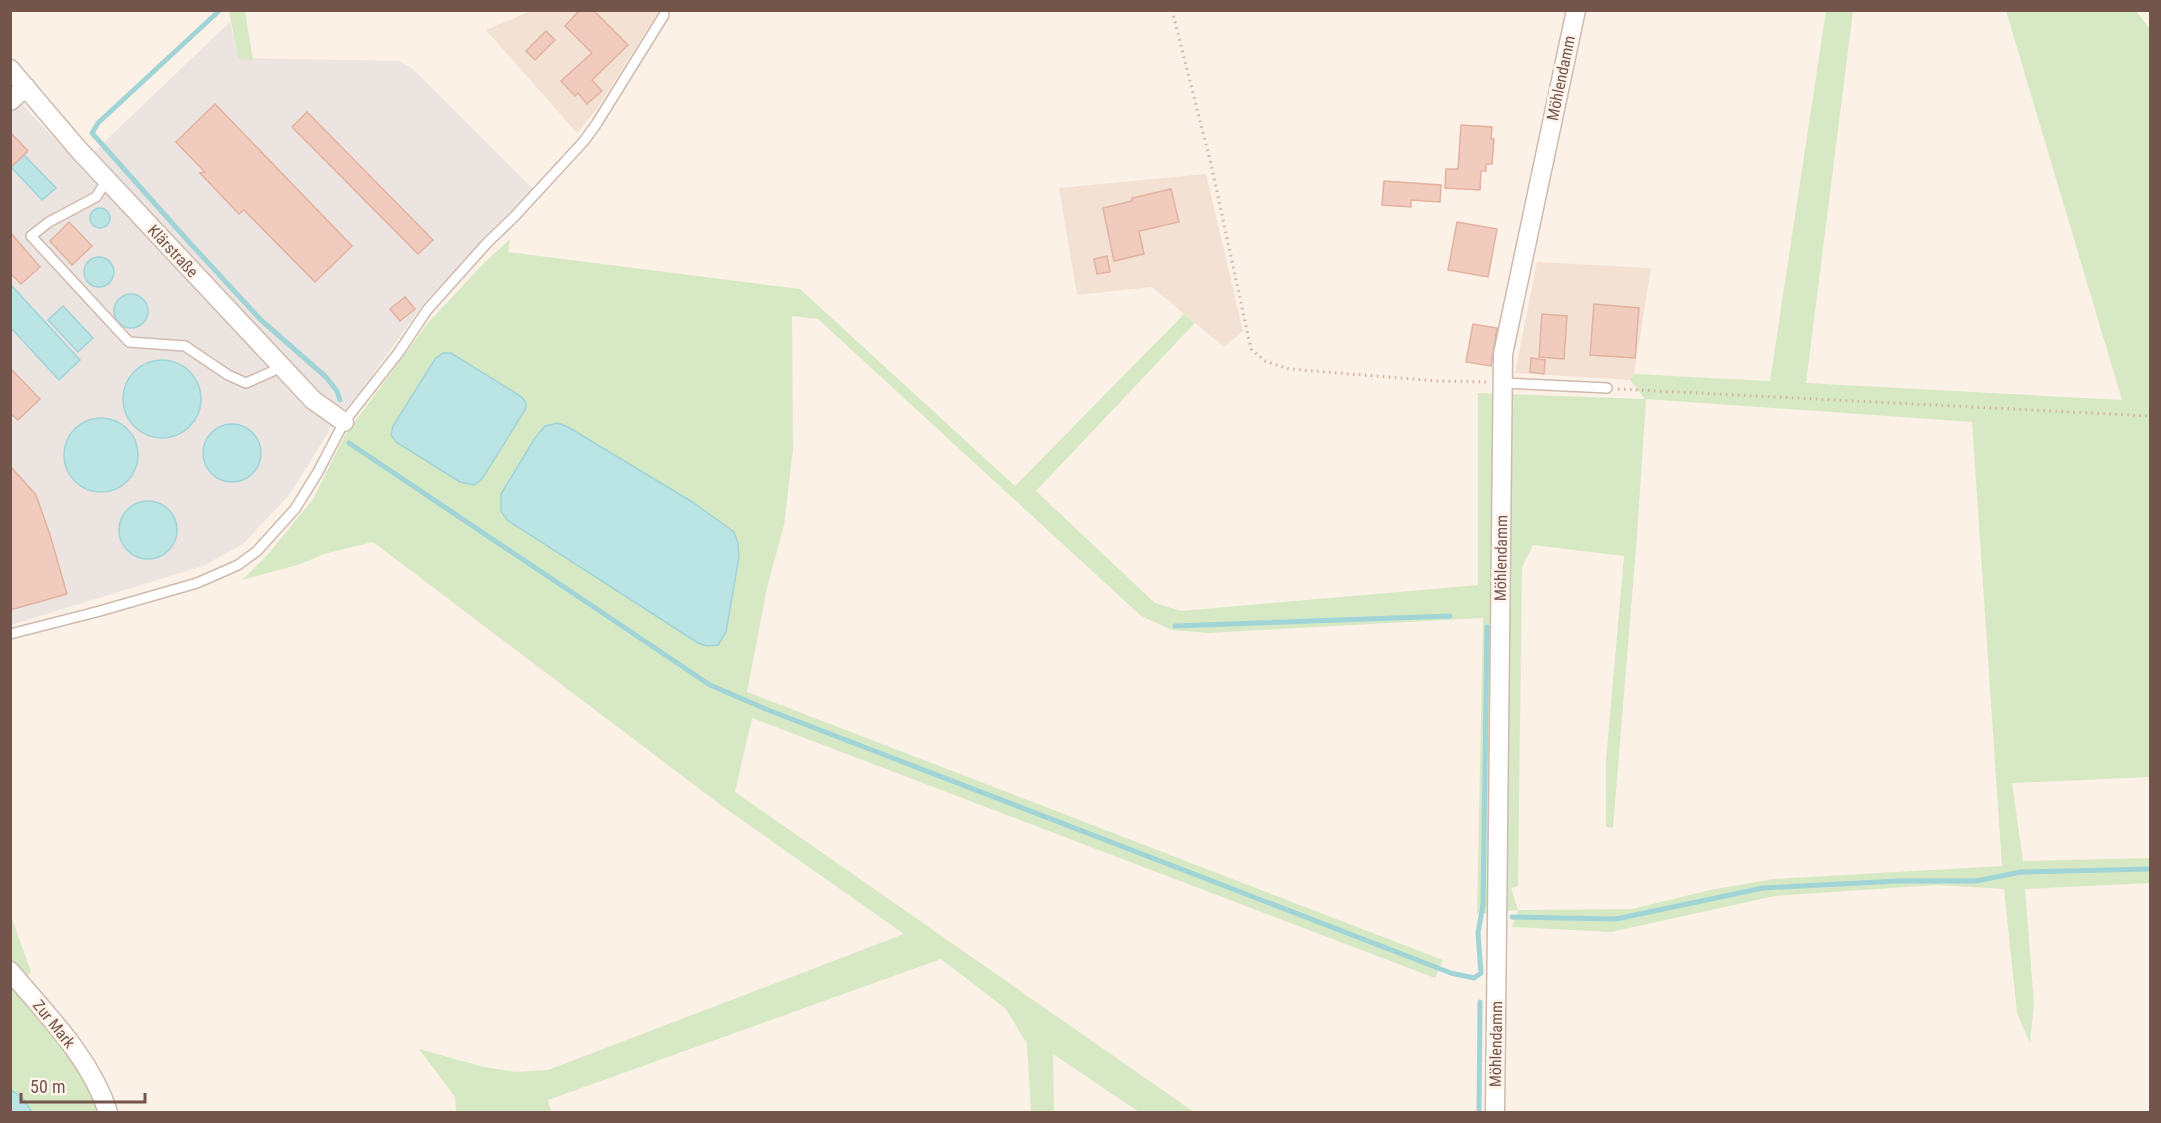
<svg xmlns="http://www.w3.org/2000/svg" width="2161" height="1123" font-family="'Roboto Condensed',sans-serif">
<rect width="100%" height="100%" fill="#fcf1e6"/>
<path fill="#f3e2d4" d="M531 11H659L597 109 577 133 486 30Z
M1206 174 1243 331 1224 347 1152 287 1077 295 1059 188Z
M1537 262 1651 268 1634 374 1630 380 1515 373Z"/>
<path fill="#ece4e0" d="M230 22 238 58 399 61 413 69 533 189 424 303 365 385 331 428 290 494 243 544 203 566 11 625 10 88 30 113 80 165Z"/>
<path fill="#d7e9c4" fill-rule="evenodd" d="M229 11H245L253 60 238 58Z
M1826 11H1853L1806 383 2122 400 2006 11H2136L2150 29V777L2012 783 2023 861 2150 858V883L2025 889 2034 1004 2030 1043 2017 1013 2004 889 1937 885 1775 896 1611 932 1512 927 1518 910 1477 914 1483 618 1208 633 1172 630 1141 616 818 319 792 316 793 449 784 525 767 588 747 692 1443 960 1435 978 752 718 735 792 1194 1112H1139L1053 1054 1054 1112H1031L1027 1044 1006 1009 941 959 548 1100 551 1112H456L455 1097 419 1049 484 1067 516 1072 548 1070 904 934 722 806 373 542 324 554 301 564 242 580 269 553 313 499 345 435 428 323 484 263 510 239 508 252 800 289 1015 486 1184 314 1195 323 1036 491 1155 603 1181 611 1478 585V393L1645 399 1630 380 1634 374 1770 381ZM1646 399 1972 422 2002 866 1773 879 1710 890 1632 909 1518 910 1511 888 1518 886 1522 567 1533 545 1624 556 1606 760V827L1613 828 1637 536Z
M10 913 31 972 25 979 11 964Z
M10 981 78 1062 100 1112H32L23 1098 11 1090Z"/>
<path fill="#bbe4e5" stroke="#a1d4d7" stroke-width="1.5" d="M24 155 56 188 42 200 11 167Z
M90 218a10 10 0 1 1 20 0a10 10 0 1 1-20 0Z
M84 272a15 15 0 1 1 30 0a15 15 0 1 1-30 0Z
M11 285 80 360 59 380 11 328Z
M114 311a17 17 0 1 1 34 0a17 17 0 1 1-34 0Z
M63 306 93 338 78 352 48 320Z
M443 353H451L522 397 526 403 525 410 482 479 474 485 460 482 396 442 391 435 393 426 435 359Z
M123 399a39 39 0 1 1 78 0a39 39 0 1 1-78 0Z
M64 455a37 37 0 1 1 74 0a37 37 0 1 1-74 0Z
M558 423 568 427 694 503 734 532 738 543 739 557 726 632 718 645 707 646 698 643 507 520 501 511V494L535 438 545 426Z
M203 453a29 29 0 1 1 58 0a29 29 0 1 1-58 0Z
M119 530a29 29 0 1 1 58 0a29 29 0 1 1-58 0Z
M11 1090 23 1098 32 1112H11Z"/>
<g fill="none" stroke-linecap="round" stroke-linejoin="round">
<path stroke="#a1d4d7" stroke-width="5" d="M220 10 98 123 92 133 189 242 261 320 326 377 337 391 340 400
M349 443 710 685 768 710 1451 973 1474 978 1481 973 1478 933 1483 905 1487 627
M1175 626 1450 616
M1512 917 1616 919 1763 888 1898 881H1976L2021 872 2150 869
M1479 1112 1480 1002"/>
</g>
<path fill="#f1ccbe" stroke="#e3b19f" stroke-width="1.5" d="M580 10H593L628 45 592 80 602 91 587 104 578 93 575 96 561 81 592 53 565 26Z
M546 31 555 40 535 60 526 51Z
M215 104 352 246 315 282 244 210 239 214 200 173 205 172 176 142Z
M307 112 433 240 418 254 292 127Z
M1461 125 1492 127 1491 139H1494L1492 164H1486V171H1481L1480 190 1445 188 1446 169H1458Z
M10 132 28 151 10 168Z
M1384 181 1441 185 1440 202 1411 200V207L1382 205Z
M1171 189 1179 222 1139 231 1144 254 1114 261 1103 208 1132 201V198Z
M69 222 92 246 72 265 50 241Z
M1457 222 1497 229 1488 277 1448 270Z
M10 232 40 267 21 284 10 273Z
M1107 256 1110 272 1097 274 1094 259Z
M405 297 415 309 400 321 390 309Z
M1594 304 1639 308 1635 358 1590 355Z
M1542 314 1567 316 1564 359 1539 357Z
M1473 324 1497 328 1491 366 1466 362Z
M1531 358 1545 360 1544 374 1530 372Z
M10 368 40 399 18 420 10 413Z
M10 466 36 495 50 535 67 594 10 610Z"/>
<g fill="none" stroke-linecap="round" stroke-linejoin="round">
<defs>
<path id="lane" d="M107 180 96 197 49 222 31 236 129 342 185 346 228 375 246 383 282 367
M1503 383 1607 388
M10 634 100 611 197 583 238 565 257 551 295 509 318 472 344 422 399 352 427 310 487 243 514 217 584 141 597 123 664 15"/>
<path id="street" d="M10 69 78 149 313 400 344 422
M10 101 26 87
M10 971C47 1015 90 1057 108 1112
M1495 1112 1503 354 1576 10"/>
</defs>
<use href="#lane" stroke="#cfbaaf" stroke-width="12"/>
<use href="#street" stroke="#cfbaaf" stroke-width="21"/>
<path stroke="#d5b0a1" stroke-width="3" stroke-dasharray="1.5 4.5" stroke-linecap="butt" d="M1172 10 1211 164 1251 349 1265 361 1289 369 1438 381 1486 382
M1618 389 2150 416"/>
<use href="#lane" stroke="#fff" stroke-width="9"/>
<use href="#street" stroke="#fff" stroke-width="18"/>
</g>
<g text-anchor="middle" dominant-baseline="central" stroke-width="6" stroke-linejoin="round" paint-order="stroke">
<g font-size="16" fill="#74554b" stroke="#fff5ec">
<text transform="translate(1561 78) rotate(-78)">Möhlendamm</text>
<text transform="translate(173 251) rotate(47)">Klärstraße</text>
<text transform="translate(1501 558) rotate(-89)">Möhlendamm</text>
<text transform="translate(54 1024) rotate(51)">Zur Mark</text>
<text transform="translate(1496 1044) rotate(-89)">Möhlendamm</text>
</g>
</g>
<rect width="2161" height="1123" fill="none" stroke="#74554b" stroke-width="24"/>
<path d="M21 1093v9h124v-9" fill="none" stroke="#74554b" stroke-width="3"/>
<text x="30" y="1093" font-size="18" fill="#74554b" stroke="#fff5ec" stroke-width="4.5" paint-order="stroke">50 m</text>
</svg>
